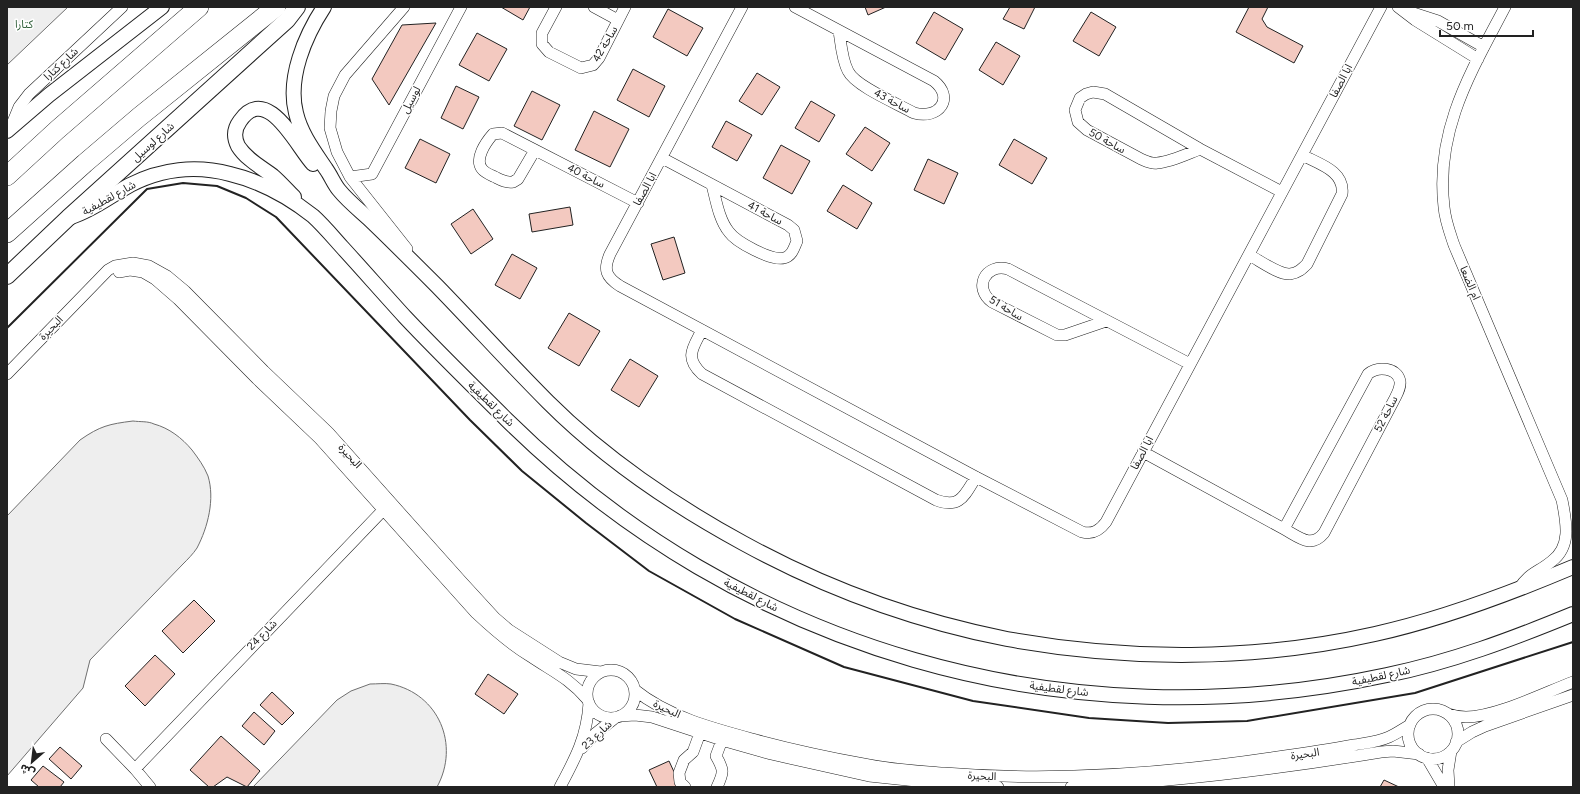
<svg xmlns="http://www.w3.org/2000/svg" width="1580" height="794" font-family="Figtree,'Noto Sans Arabic',sans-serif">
<rect width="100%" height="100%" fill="#fff"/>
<path fill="#eee" stroke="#6f6f6f" d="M7 7H68L7 65Z
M133 421C140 422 148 421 154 424 169 428 182 438 192 450 198 458 204 466 208 476 215 499 208 527 197 548 193 554 188 559 183 564L90 660 83 688 7 776V516L80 440C100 426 109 424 133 421Z
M370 684C377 684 385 683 391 684 439 694 460 745 437 787H253L337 700 351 691Z"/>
<path fill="#f3c9c0" stroke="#222" d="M501 7H530L523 20Z
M865 7H886L868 15Z
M1010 7H1035L1024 29 1003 19Z
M1249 7H1268L1262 19 1267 27 1303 46 1294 63 1236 32Z
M668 9 703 28 687 56 653 37Z
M934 12 963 29 945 60 916 43Z
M1091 12 1116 27 1099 56 1073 41Z
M436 23 389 105 372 79 402 25Z
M477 33 507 49 489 81 459 65Z
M996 42 1020 56 1003 85 979 70Z
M633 69 665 86 649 117 617 100Z
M757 73 780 87 762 115 739 101Z
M456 86 479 97 463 129 441 118Z
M532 91 560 105 542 140 514 126Z
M811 101 835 115 819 142 795 128Z
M594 111 629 129 610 167 575 150Z
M726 121 752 135 737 161 712 147Z
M865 127 890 143 872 171 846 154Z
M420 139 450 154 436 183 405 168Z
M1014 139 1047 158 1032 184 999 165Z
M781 145 810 161 792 194 763 178Z
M928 159 958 173 944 204 914 190Z
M843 185 872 203 857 229 827 211Z
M570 207 573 225 532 232 529 214Z
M473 209 493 239 471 254 451 224Z
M674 237 685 273 663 280 651 244Z
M512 254 537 268 520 299 495 285Z
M569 313 600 331 579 366 548 348Z
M630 359 658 376 639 407 611 390Z
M194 600 215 621 183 653 162 631Z
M155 655 175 674 145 706 125 686Z
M488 674 518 694 504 714 475 694Z
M272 692 294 713 282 725 260 705Z
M254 712 275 731 264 745 242 726Z
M221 736 260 771 247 787 227 777 213 787H209L190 770Z
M60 747 82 766 71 779 49 759Z
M669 761 681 787H657L649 770Z
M43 766 64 782 60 787H39L31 780Z
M1384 780 1399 787H1380Z"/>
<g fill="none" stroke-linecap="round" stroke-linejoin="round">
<defs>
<path id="minor" d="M404 7 345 75 334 96 331 111 330 128 337 152 350 177 407 249
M556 7 542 33V44L549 52 581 68 593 65 599 58 625 7
M594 7 618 20
M742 7 610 254C603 270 606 277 620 286L976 477 1082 532C1093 535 1100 530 1106 522L1381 7
M795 7 934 81C955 98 939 120 914 113 898 104 855 86 848 71 842 60 841 44 839 31
M1398 7 1415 20 1478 59
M1505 7C1471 72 1435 130 1444 207 1445 220 1450 233 1454 245L1562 500C1566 521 1572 546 1552 561 1539 572 1528 573 1519 589
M1404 10 1438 21 1484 47
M10 129 19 107 29 94 122 7
M1200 149C1187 154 1171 162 1157 163 1151 164 1146 161 1141 159L1087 130 1078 122 1075 110 1080 98 1086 94 1093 92 1105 94 1200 149 1282 192
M535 150 518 179 513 182C506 183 501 180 495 177 491 175 485 173 482 169 474 159 486 142 493 134L502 133 638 203
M662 158 788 225 794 230 797 241C794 248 792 256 784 258 771 261 736 242 729 232 719 220 716 200 712 185
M350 177 372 174 461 7
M1249 255C1259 260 1279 275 1290 274 1298 273 1302 269 1307 264L1342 194C1345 171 1319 164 1302 155
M119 272 130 270 143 272 155 279 178 299 257 379 320 439 476 613C493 629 510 644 530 656 552 671 569 678 587 699
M1106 321 1065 335H1057L992 302C973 288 985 263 1008 269L1190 364
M702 330C693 348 684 357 702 374L936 500C960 509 964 496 976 477
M7 374 108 270 115 266 133 263 149 266 167 276 185 291 264 371 328 432 461 581 495 618 509 630 559 662 576 669 601 672
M1143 452 1284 529C1299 537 1311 549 1324 533L1394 400C1397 394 1401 388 1400 381 1397 367 1377 366 1368 374L1284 529
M587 694a24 24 0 1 1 48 0a24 24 0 1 1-48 0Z
M635 690C668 717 715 729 756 740 793 750 831 758 869 765 894 770 919 771 944 773 1054 782 1163 774 1271 758 1299 754 1327 750 1354 745 1366 743 1378 742 1389 737 1396 734 1403 729 1410 725
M1408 734a25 25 0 1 1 50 0a25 25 0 1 1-50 0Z
M1448 714C1454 716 1460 717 1466 717 1496 717 1544 693 1573 682
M620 716 635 715 652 717 725 741 771 754 869 776 926 782 998 787
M106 739 135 769 150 787
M1456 742 1472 732 1485 726 1573 695
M582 748 596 733 615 718
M1427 758 1444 787
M135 769 388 505
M560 787C575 759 587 737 589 703
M685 787 680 782 679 773 684 760 693 752 700 733
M717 787C724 772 724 770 716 756L722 740
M1071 787C1175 782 1278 769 1381 752L1393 751 1419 754
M1449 787 1448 770 1451 751"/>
<path id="tertiary" d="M324 7C305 36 287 78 296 113 301 134 314 151 326 169 331 176 334 184 339 190 347 200 358 209 368 218 391 240 414 263 437 286 474 324 510 364 548 402 603 457 675 506 743 543 825 588 915 621 1007 639 1128 661 1255 661 1375 634 1443 619 1509 594 1573 567
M7 131 49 95 162 7
M294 197C287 190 280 182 273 176 261 167 246 159 238 146 234 138 234 129 240 121 267 82 297 147 313 164
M71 217C93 210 110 196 130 185 161 169 196 165 230 174 259 181 289 197 313 216 323 225 333 237 342 247 363 270 384 294 405 317 438 352 473 386 507 420 741 651 1066 744 1387 675 1451 662 1512 639 1573 614"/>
<path id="secondary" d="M7 276 68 218 287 20 297 7"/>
<path id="trunk" d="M7 176 57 130 199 7
M7 233 85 163 139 117 276 7"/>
</defs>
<use href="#minor" stroke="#222" stroke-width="12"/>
<use href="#tertiary" stroke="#222" stroke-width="16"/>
<use href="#secondary" stroke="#222" stroke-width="18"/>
<use href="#trunk" stroke="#222" stroke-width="20"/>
<use href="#minor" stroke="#fff" stroke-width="11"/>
<use href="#tertiary" stroke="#fff" stroke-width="14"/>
<use href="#secondary" stroke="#fff" stroke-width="16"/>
<use href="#trunk" stroke="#fff" stroke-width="19"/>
<path stroke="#222" stroke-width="2" d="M7 328 147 189 183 183 217 186 246 198 276 217 470 420 522 471 586 523 649 571 735 619 844 667 973 701 1089 718 1168 723 1247 721 1415 693 1573 642"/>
</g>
<g text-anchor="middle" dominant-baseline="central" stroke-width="3" stroke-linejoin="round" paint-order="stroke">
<g font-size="11" fill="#2f5e38" stroke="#fff">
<text x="24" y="24">كتارا</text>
</g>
<g font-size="11" fill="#222" stroke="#fff">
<text transform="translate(605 44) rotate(-60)">ساحة 42</text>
<text transform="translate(61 64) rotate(-43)">شارع كتارا</text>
<text transform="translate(1341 81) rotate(-62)">ابا الصفا</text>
<text transform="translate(411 100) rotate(-62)">لوسيل</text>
<text transform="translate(892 101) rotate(28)">ساحة 43</text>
<text transform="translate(1107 141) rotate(29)">ساحة 50</text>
<text transform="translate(153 142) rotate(-42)">شارع لوسيل</text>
<text transform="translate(586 176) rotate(27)">ساحة 40</text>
<text transform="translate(645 189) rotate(-61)">ابا الصفا</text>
<text transform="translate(109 198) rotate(-29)">شارع لقطيفية</text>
<text transform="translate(765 213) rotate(28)">ساحة 41</text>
<text transform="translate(1470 283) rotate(67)">ام الضعا</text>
<text transform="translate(1006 308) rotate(31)">ساحة 51</text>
<text transform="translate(51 328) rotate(-46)">البحيرة</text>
<text transform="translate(491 404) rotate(44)">شارع لقطيفية</text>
<text transform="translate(1386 414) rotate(-63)">ساحة 52</text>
<text transform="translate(1142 453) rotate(-62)">ابا الصفا</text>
<text transform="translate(350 456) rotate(48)">البحيرة</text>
<text transform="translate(751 595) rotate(27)">شارع لقطيفية</text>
<text transform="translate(262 635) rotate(-46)">شارع 24</text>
<text transform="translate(1381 676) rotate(-12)">شارع لقطيفية</text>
<text transform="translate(1059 689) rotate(7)">شارع لقطيفية</text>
<text transform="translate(667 709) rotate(25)">البحيرة</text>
<text transform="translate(597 735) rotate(-43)">شارع 23</text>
<text transform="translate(1305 754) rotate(-8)">البحيرة</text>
<text transform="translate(982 776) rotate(3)">البحيرة</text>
</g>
</g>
<rect width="1580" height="794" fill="none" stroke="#222222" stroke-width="16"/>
<g transform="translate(32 762) rotate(208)" stroke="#ffffff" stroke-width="3" paint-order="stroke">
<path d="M0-3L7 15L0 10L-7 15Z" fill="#222222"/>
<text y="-6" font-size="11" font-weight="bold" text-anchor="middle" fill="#222222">ش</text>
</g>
<path d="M1440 30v6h93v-6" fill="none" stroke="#222222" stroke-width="2"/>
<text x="1446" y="30" font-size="12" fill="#222222" stroke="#ffffff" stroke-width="3" paint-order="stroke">50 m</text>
</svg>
